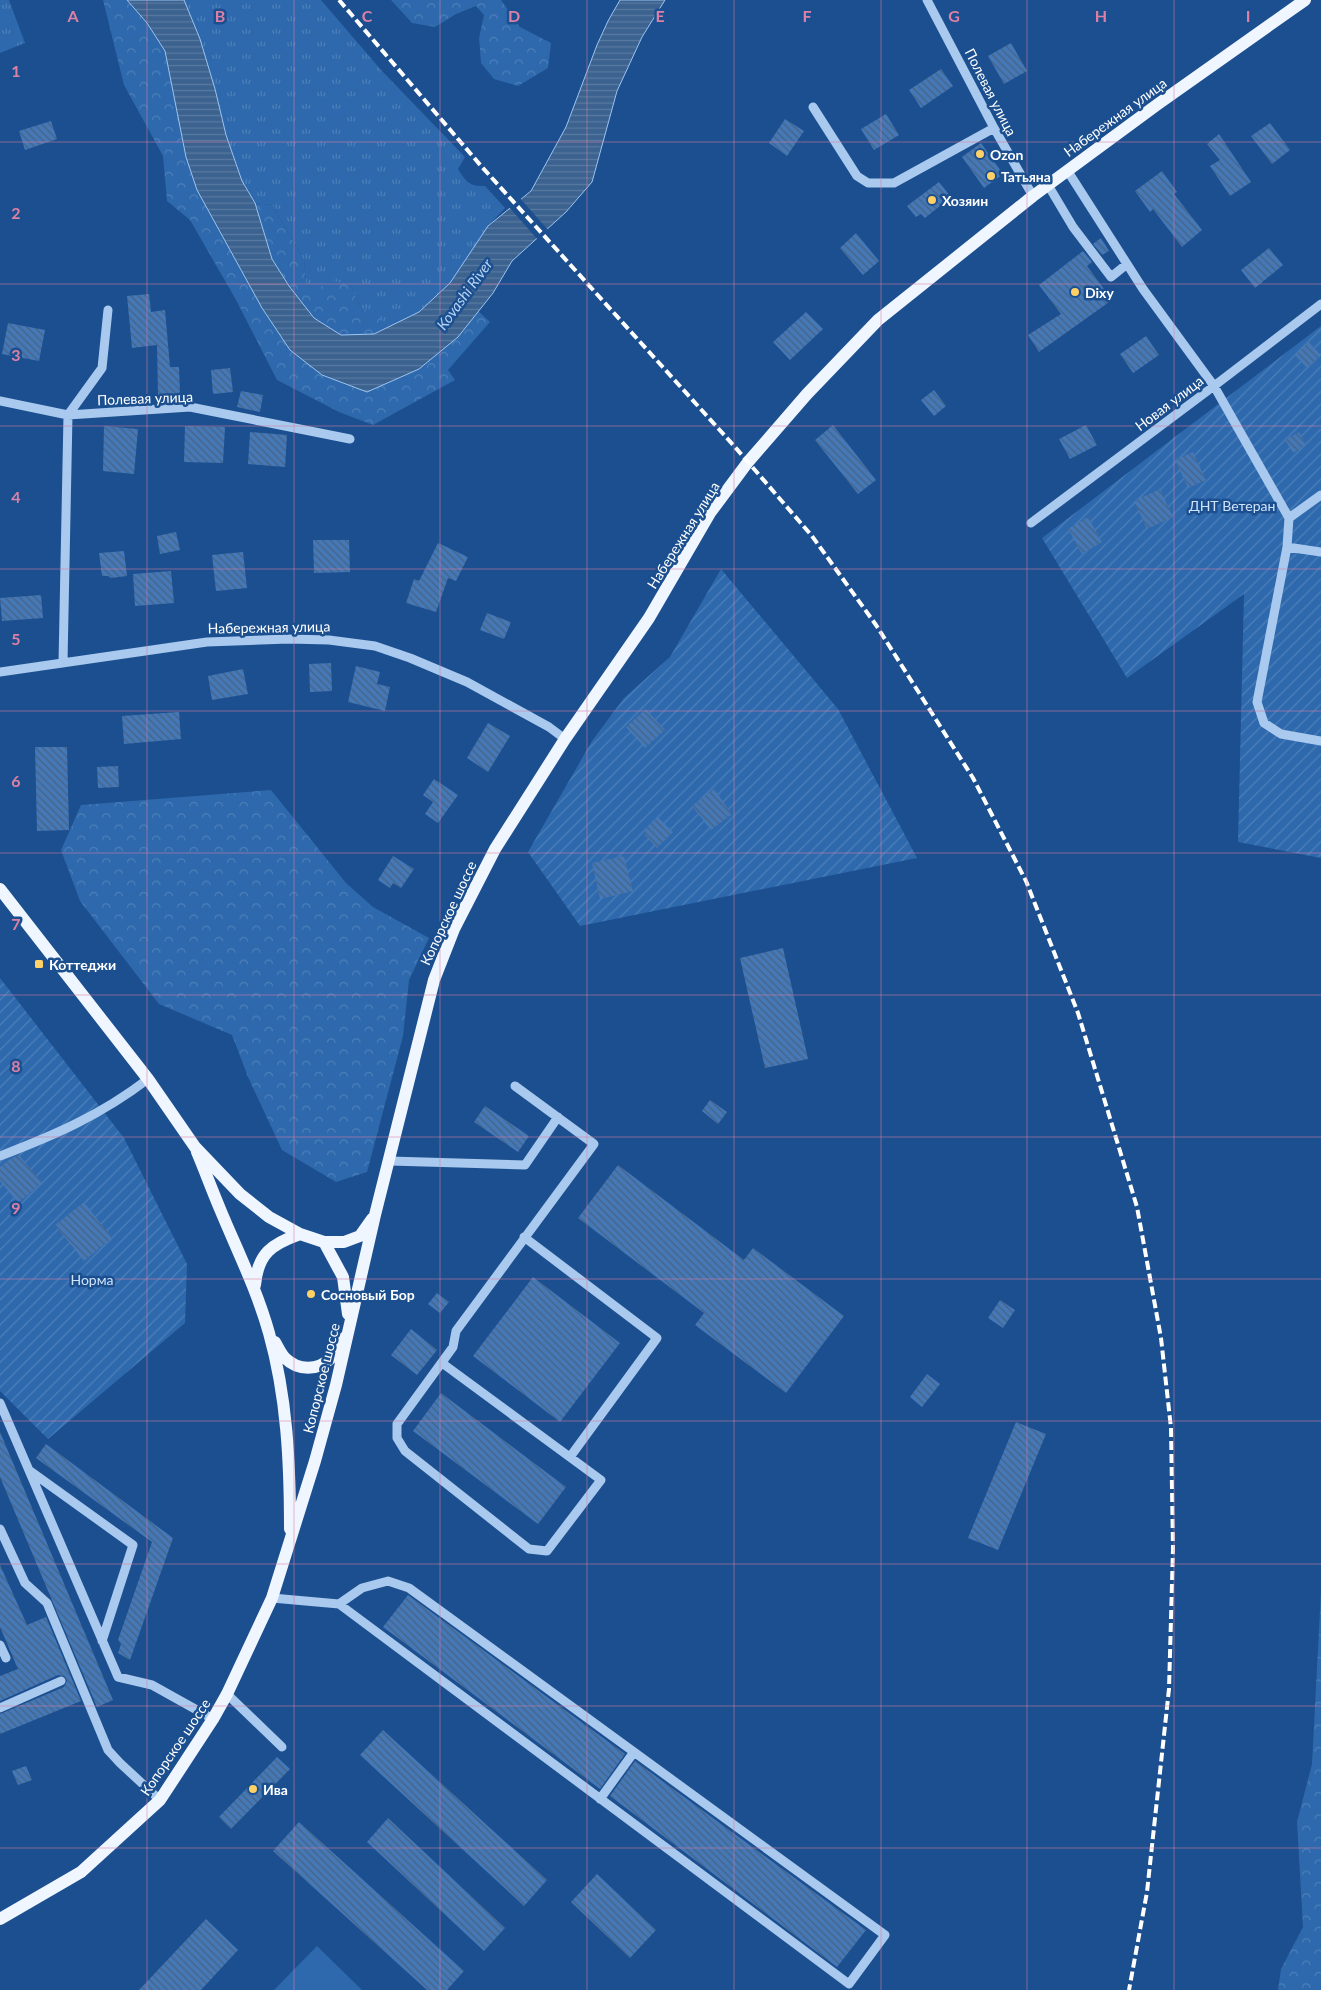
<svg xmlns="http://www.w3.org/2000/svg" width="1321" height="1990" font-family="Lato,sans-serif">
<defs>
<pattern id="grass-tufts" width="24" height="20" patternUnits="userSpaceOnUse" patternTransform="scale(1.25)"><rect width="24" height="20" fill="#2e69ad"/><path d="M3 7l-1-3M5 7V3M7 7l1-3M15 17l-1-3M17 17v-4M19 17l1-3" fill="none" stroke="#4d80b9"/></pattern>
<pattern id="forest-crowns" width="20" height="18" patternUnits="userSpaceOnUse" patternTransform="scale(1.25)"><rect width="20" height="18" fill="#2e69ad"/><path d="M2 6a3 3 0 1 1 6 0M12 15a3 3 0 1 1 6 0" fill="none" stroke="#4d80b9"/></pattern>
<pattern id="garden-furrows" width="10" height="10" patternUnits="userSpaceOnUse" patternTransform="scale(1.25)"><rect width="10" height="10" fill="#2e69ad"/><path d="M-1 1l2-2M0 10L10 0M9 11l2-2" fill="none" stroke="#4d80b9"/></pattern>
<pattern id="water-rules" width="6" height="5" patternUnits="userSpaceOnUse" patternTransform="scale(1.25)"><rect width="6" height="5" fill="#3c6290"/><path d="M0 2.5h6" fill="none" stroke="#597aa1"/></pattern>
<pattern id="building-back-hatch" width="6" height="6" patternUnits="userSpaceOnUse" patternTransform="scale(1.25)"><rect width="6" height="6" fill="#4478b7"/><path d="M-1 5l2 2M0 0l6 6M5-1l2 2" fill="none" stroke="#486282"/></pattern>
</defs>
<rect width="100%" height="100%" fill="#1b4f8f"/>
<path fill="url(#grass-tufts)" d="M0 0H9L25 43 0 53Z
M184 0H321L382 71 465 157 458 169C466 182 470 187 485 186L505 208 488 226 450 283 419 312 374 334 381 325 360 307 351 285 316 290 306 283 304 260 272 205 255 203 242 181 226 135 215 89 200 39Z"/>
<path fill="url(#forest-crowns)" d="M103 0H127L147 23 165 51 186 157 197 190 262 308 290 350 458 337 478 311 490 322 448 370 455 380 373 425 339 412 277 380 235 298 190 220 167 201 163 156 124 85Z
M391 0H501L520 27 551 43 548 68 518 86 494 79 481 63 479 38 484 15 476 6 456 14 435 27 412 23Z
M255 203 272 205 304 260 306 283 316 290 331 280 351 285 360 307 381 317 382 325 374 334 341 335 314 318 289 286 272 259Z
M271 790 346 883 373 907 429 938 409 980 403 1036 367 1172 336 1182 282 1150 248 1077 232 1035 159 1004 80 901 61 850 81 805Z
M1321 1591V1990H1278L1281 1969 1303 1927 1297 1822 1312 1764Z"/>
<path fill="url(#garden-furrows)" d="M1321 326V858L1238 842 1244 594 1127 678 1042 538Z
M721 569 838 709 917 858 580 926 528 852 592 741 624 698 670 657Z
M0 978 124 1138 187 1264 185 1323 48 1439 0 1391Z"/>
<path fill="#2e69ad" d="M317 1946 362 1990H274Z"/>
<path fill="url(#water-rules)" stroke="#9cc4f0" d="M127 0H184L200 39 215 89 226 135 242 181 255 203 272 259 289 286 314 318 341 335 374 334 419 312 450 283 488 226 531 191 566 127 597 45 608 21 620 0H665L642 37 617 91 592 182 566 212 512 261 493 293 458 337 419 369 367 392 322 375 290 350 262 308 197 190 186 157 165 51 147 23Z"/>
<path fill="#1b4f8f" d="M519 197 549 231 539 241 508 206Z"/>
<path fill="url(#building-back-hatch)" d="M1011 43 1027 71 1004 84 988 56Z
M941 69 953 86 921 108 909 90Z
M886 114 899 135 874 150 861 129Z
M785 119 804 131 787 156 769 143Z
M51 121 57 139 25 150 19 131Z
M1270 123 1290 150 1272 164 1251 136Z
M1219 134 1251 182 1230 196 1210 166 1220 160 1207 144Z
M981 143 1003 174 984 188 962 157Z
M1162 171 1177 192 1174 194 1202 230 1182 247 1153 209 1150 212 1135 191Z
M939 182 951 197 925 218 921 214 916 217 907 206Z
M856 233 879 261 863 275 840 248Z
M1101 238 1109 251 1102 255 1093 244Z
M1269 248 1283 265 1255 288 1241 270Z
M1083 251 1092 262 1087 266 1112 300 1039 352 1028 335 1061 314 1039 285Z
M149 294 151 312 165 310 170 367H179L180 394 158 395 157 345 132 348 127 296Z
M806 312 823 329 790 360 773 342Z
M8 323 45 330 39 361 2 354Z
M1146 336 1159 355 1133 373 1120 354Z
M1309 342 1321 355 1307 368 1295 355Z
M230 368 233 392 213 394 211 370Z
M934 390 946 406 934 416 921 400Z
M241 391 263 395 260 412 237 407Z
M833 425 876 480 858 494 815 440Z
M1086 425 1097 445 1070 459 1059 439Z
M104 426 138 429 134 474 103 471Z
M185 426 225 427 223 463 184 462Z
M250 432 287 435 285 467 248 464Z
M1299 432 1306 445 1293 453 1285 440Z
M1193 452 1206 480 1188 488 1175 460Z
M1160 489 1173 517 1147 529 1134 501Z
M1088 517 1102 542 1082 554 1068 529Z
M176 532 180 550 160 554 157 536Z
M313 540H349L350 572 314 573Z
M438 543 468 557 456 581 448 578 436 612 406 603 414 579 419 581Z
M124 551 127 576 111 578 108 576H102L99 553Z
M243 552 247 588 216 591 212 555Z
M171 571 174 603 135 606 133 574Z
M41 595 43 618 2 621 0 598Z
M487 613 511 622 504 639 480 630Z
M331 663 332 691 310 692 309 664Z
M356 666 380 672 377 684 390 687 385 711 348 702Z
M243 669 248 694 212 700 208 676Z
M646 709 665 730 645 748 626 727Z
M179 712 181 739 124 744 122 716Z
M488 723 510 736 488 772 467 758Z
M35 747H67L69 830 37 831Z
M118 766 119 787 98 788 97 767Z
M434 779 458 795 438 823 425 814 433 802 423 795Z
M714 789 732 814 711 830 692 806Z
M658 817 673 832 657 848 645 835V829Z
M393 856 414 869 401 888 393 883 390 888 378 880Z
M624 856 633 891 600 899 592 863Z
M783 948 808 1059 765 1068 740 958Z
M710 1100 727 1112 718 1124 702 1111Z
M485 1106 529 1136 518 1152 474 1122Z
M19 1155 42 1183 18 1203 0 1181V1167L10 1159Z
M618 1165 744 1260 753 1248 844 1316 786 1393 695 1325 704 1313 578 1218Z
M84 1202 112 1238 84 1261 55 1225Z
M533 1277 620 1343 560 1422 473 1356Z
M437 1293 449 1302 440 1313 428 1304Z
M1000 1300 1015 1310 1003 1328 988 1318Z
M411 1329 437 1350 417 1375 391 1355Z
M927 1374 940 1384 922 1407 910 1397Z
M441 1393 566 1487 538 1524 413 1431Z
M1016 1422 1046 1434 998 1550 968 1538Z
M0 1432 113 1700 97 1707 0 1477Z
M46 1444 173 1538 130 1660 118 1653 121 1644 118 1640 152 1542 36 1458Z
M0 1565 27 1625 46 1617 81 1701 0 1734V1714L64 1687 67 1681 64 1676 58 1675 0 1701V1676L18 1669 0 1627Z
M408 1595 625 1754 600 1789 383 1627Z
M383 1730 547 1880 524 1906 360 1755Z
M277 1757 290 1769 231 1829 219 1817Z
M635 1761 866 1930 837 1967 610 1796Z
M26 1766 32 1780 18 1785 12 1771Z
M388 1818 505 1928 484 1951 367 1842Z
M299 1822 464 1971 447 1990H427L273 1851Z
M597 1874 656 1930 630 1958 571 1902Z
M206 1919 238 1950 201 1990H139Z"/>
<g fill="none" stroke-linecap="round" stroke-linejoin="round">
<path stroke="#a9c9ee" stroke-width="9" d="M927 0 994 128 1033 196
M813 107 857 176 868 183H894L994 128
M1067 170 1143 289 1214 386 1289 518 1287 547 1257 702 1264 723 1281 734 1321 741
M1048 185 1073 227 1111 277 1127 264
M0 401 68 415 190 407 350 439
M1289 518 1321 495
M1031 523 1214 386 1321 304
M1287 547 1321 552
M63 663 68 415 102 368 108 310
M0 672 207 642 289 639 329 640 375 646 410 658 467 682 549 727 565 739
M0 1156C55 1135 101 1115 148 1079
M390 1161 525 1165 558 1117
M524 1237 657 1338 570 1457
M442 1363 601 1480 547 1551 529 1549 405 1451 397 1438V1424L453 1347 456 1331 594 1144 515 1086
M0 1403 118 1677 152 1685 213 1719
M30 1471 133 1545 102 1641
M0 1529 25 1583 47 1603 108 1750 120 1763 160 1800
M272 1598 339 1604 849 1984 885 1935 409 1588 388 1581 362 1588 339 1604
M0 1645 6 1658
M227 1694 282 1747
M0 1708 61 1681
M600 1799 634 1752"/>
<path stroke="#f0f6ff" stroke-width="12" d="M0 889 148 1079 195 1147 240 1194 269 1217 300 1234 324 1242H344L360 1236 372 1219
M197 1152C205 1171 212 1190 220 1209 237 1250 257 1290 269 1333 287 1397 290 1462 290 1529
M324 1242 343 1277 348 1314
M255 1285C258 1253 272 1244 300 1234
M275 1342C278 1347 281 1354 285 1358 298 1371 318 1371 331 1358 336 1353 340 1344 344 1338
M0 1919 81 1872 160 1800 213 1719 227 1694 272 1598 315 1461 336 1385 375 1215 434 980 454 929 495 849 565 739 649 618 710 513 748 462 807 394 878 320 1033 196 1158 104 1305 0"/>
<path stroke="#fff" stroke-width="4" stroke-dasharray="9 4" stroke-linecap="butt" d="M339 0 482 167 735 447 812 536 876 625 973 778 1026 881 1078 1013 1137 1207 1161 1338 1171 1428 1173 1549 1169 1689 1147 1892 1129 1990"/>
</g>
<path fill="none" stroke="#dd80a5" stroke-width="1" stroke-opacity="0.55" d="M147 0V1990M294 0V1990M440 0V1990M587 0V1990M734 0V1990M881 0V1990M1027 0V1990M1174 0V1990M0 142H1321M0 284H1321M0 426H1321M0 569H1321M0 711H1321M0 853H1321M0 995H1321M0 1137H1321M0 1279H1321M0 1421H1321M0 1564H1321M0 1706H1321M0 1848H1321"/>
<g fill="#ffd166" stroke="#1b4f8f" stroke-width="2">
<circle cx="980" cy="154" r="5"/>
<circle cx="991" cy="176" r="5"/>
<circle cx="932" cy="200" r="5"/>
<circle cx="1075" cy="292" r="5"/>
<rect x="34" y="959" width="10" height="10" rx="2.5"/>
<circle cx="311" cy="1294" r="5"/>
<circle cx="253" cy="1789" r="5"/>
</g>
<g text-anchor="middle" dominant-baseline="central" stroke-width="5" stroke-linejoin="round" paint-order="stroke">
<g font-size="14" fill="#fff" stroke="#1b4f8f">
<text transform="translate(991 92) rotate(63)">Полевая улица</text>
<text transform="translate(1115 117) rotate(-36)">Набережная улица</text>
<text transform="translate(145 398) rotate(-2)">Полевая улица</text>
<text transform="translate(1169 403) rotate(-37)">Новая улица</text>
<text transform="translate(683 535) rotate(-58)">Набережная улица</text>
<text transform="translate(269 627) rotate(-1)">Набережная улица</text>
<text transform="translate(448 913) rotate(-65)">Копорское шоссе</text>
<text transform="translate(321 1378) rotate(-76)">Копорское шоссе</text>
<text transform="translate(175 1747) rotate(-56)">Копорское шоссе</text>
</g>
<g font-size="14" font-weight="bold" fill="#fff" stroke="#1b4f8f" text-anchor="start">
<text x="990" y="154">Ozon</text>
<text x="1001" y="176">Татьяна</text>
<text x="942" y="200">Хозяин</text>
<text x="1085" y="292">Dixy</text>
<text x="49" y="964">Коттеджи</text>
<text x="321" y="1294">Сосновый Бор</text>
<text x="263" y="1789">Ива</text>
</g>
<g font-size="14" fill="#cfe3fa" stroke="#1b4f8f">
<text x="1232" y="505">ДНТ Ветеран</text>
<text x="92" y="1279">Норма</text>
</g>
<g font-size="15" font-style="italic" fill="#b5d3f5" stroke="#1b4f8f">
<text transform="translate(464 294) rotate(-54)">Kovashi River</text>
</g>
</g>
<g font-size="16" text-anchor="middle" font-weight="bold" fill="#dd80a5" stroke="#1b4f8f" stroke-width="5" stroke-linejoin="round" paint-order="stroke">
<text x="73" y="22">A</text>
<text x="220" y="22">B</text>
<text x="367" y="22">C</text>
<text x="514" y="22">D</text>
<text x="660" y="22">E</text>
<text x="807" y="22">F</text>
<text x="954" y="22">G</text>
<text x="1101" y="22">H</text>
<text x="1248" y="22">I</text>
<text x="16" y="77">1</text>
<text x="16" y="219">2</text>
<text x="16" y="361">3</text>
<text x="16" y="503">4</text>
<text x="16" y="645">5</text>
<text x="16" y="787">6</text>
<text x="16" y="930">7</text>
<text x="16" y="1072">8</text>
<text x="16" y="1214">9</text>
</g>
</svg>
